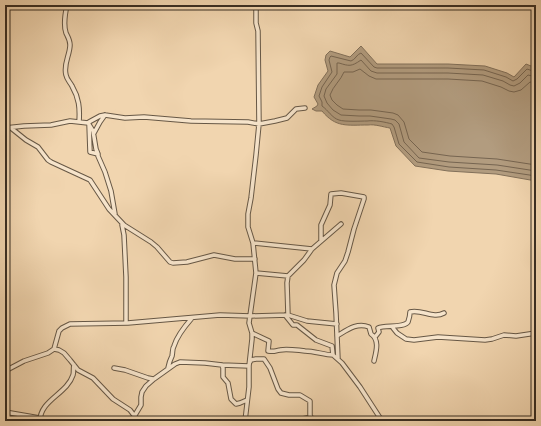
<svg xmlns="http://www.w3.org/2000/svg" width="541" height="426" font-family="'IM FELL Great Primer',serif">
<rect width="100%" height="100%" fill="#f1d5af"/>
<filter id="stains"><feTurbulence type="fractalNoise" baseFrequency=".005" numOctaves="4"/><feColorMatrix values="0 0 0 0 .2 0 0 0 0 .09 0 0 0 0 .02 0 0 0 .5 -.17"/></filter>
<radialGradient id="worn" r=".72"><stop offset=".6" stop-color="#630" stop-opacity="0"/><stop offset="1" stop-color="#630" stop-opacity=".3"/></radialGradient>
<path fill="#b29c7f" stroke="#82705a" d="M361 46 377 64H448L485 66 507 73 514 77 526 64 536 68V181L496 174 448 171 415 166 396 146 390 128C383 127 375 124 368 125 347 125 336 128 322 111H316L312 109 317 106 318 104 314 97 318 85 328 71 325 60 326 55 330 51 350 57Z"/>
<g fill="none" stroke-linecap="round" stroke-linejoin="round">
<path stroke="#766551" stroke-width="1" d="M536 72 527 69 517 79 513 81 506 77 484 70 448 68H377L374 67 361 53C357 54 355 60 351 61L331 56 330 57 329 60 332 72 322 87 319 96 322 102V106C328 110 332 118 339 120 345 122 361 121 367 121 375 120 385 122 392 124L394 127 399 144 417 162 449 167 496 170 536 176
M536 77 528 75 520 83 514 86 510 85 503 81 483 75 448 73H377L371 71 361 60C351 67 349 66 339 63H337V74L326 89 324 96 327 103 333 110 341 115 359 116H370L391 119 395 120 399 124 404 142 419 158 449 162 497 165 536 171
M536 83 530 82 521 90 514 92 509 91 501 87 482 81 448 79H376L369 76 360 69 353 72H344C341 80 333 86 330 95L332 100 337 105 343 109 359 110H371L393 113 398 115 404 122 409 139 422 152 450 156 497 159 536 165"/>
<defs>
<path id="street" d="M67 5C65 14 63 24 66 33 68 37 70 40 70 45 70 55 63 64 66 75 67 80 70 82 72 86 79 98 80 108 79 122
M88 123 93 131 96 149 98 154V156L105 172 111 191 115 214
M89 124 90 152 98 154
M5 128 24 126 51 125 70 121 88 123 89 122 100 116 105 115 125 118 144 117 191 121 248 122 259 124 275 121 287 118 296 109 305 108
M11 128 26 140 38 147 48 160 51 162 90 180 109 209 124 225 151 242 157 247 170 262 173 263 187 262 214 255 235 259H255
M94 133 100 122 105 115
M122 225 124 235 126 277V323
M321 241V225L330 205 331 194 341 193 364 197V199L354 229 348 252 345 261 337 273 334 285 336 313 338 359
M253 243 312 249
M256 273 288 276
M285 315 293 325H297L316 340 332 346 333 355 342 363 360 387 382 421
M288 315 287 283 288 276 304 260 312 249 341 224
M393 327V328L397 333 406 339 414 340 438 337 485 340 492 339 504 335 516 336 536 333
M252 333 269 341 268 351C275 352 274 351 280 350 285 349 299 350 305 351 315 351 324 355 333 355
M337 336C347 330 357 322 369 327L371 334C380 340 376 352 374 361
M375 337 379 332 378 328C385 325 404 328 408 322 409 319 410 315 410 312 422 309 433 319 444 313
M54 349 59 350 64 353 70 360 78 370 93 378 113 399 130 410 133 414 135 415 130 421
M250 362 251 360 256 359H264L270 368 278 389 281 393 289 395H300L310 401V415L312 421
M222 365 223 368V377L228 383 231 399 236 404 240 403 247 400
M114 368 125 370 148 378 153 379
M168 368C169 363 170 360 172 356 173 352 172 349 174 346 177 336 185 326 192 318
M5 371 24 361 48 353 54 349 59 331 62 328 70 324 128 323 220 315 251 316 288 315 307 321 337 324
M534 401V421
M5 412 57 421
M40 421C40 400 67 394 73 375 74 372 73 368 74 365
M135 421V415L141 405V397L142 392 146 386 154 379 175 364 180 362 205 363 222 365 249 366
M245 421 249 387V366L252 339V333L249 323 256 273 253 243 248 227V214L251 198 256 155 259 124 258 31 256 23V5
M294 421 311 417"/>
</defs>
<use href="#street" stroke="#675846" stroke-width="5.5"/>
<use href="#street" stroke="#f6e4cb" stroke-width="3.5"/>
</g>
<rect width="541" height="426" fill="none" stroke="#f1d5af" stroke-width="20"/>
<rect x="6" y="6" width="529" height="414" fill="none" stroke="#392e23" stroke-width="2"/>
<rect x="10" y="10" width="521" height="406" fill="none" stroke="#392e23"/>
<rect width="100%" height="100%" filter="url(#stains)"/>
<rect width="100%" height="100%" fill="url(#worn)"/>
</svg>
